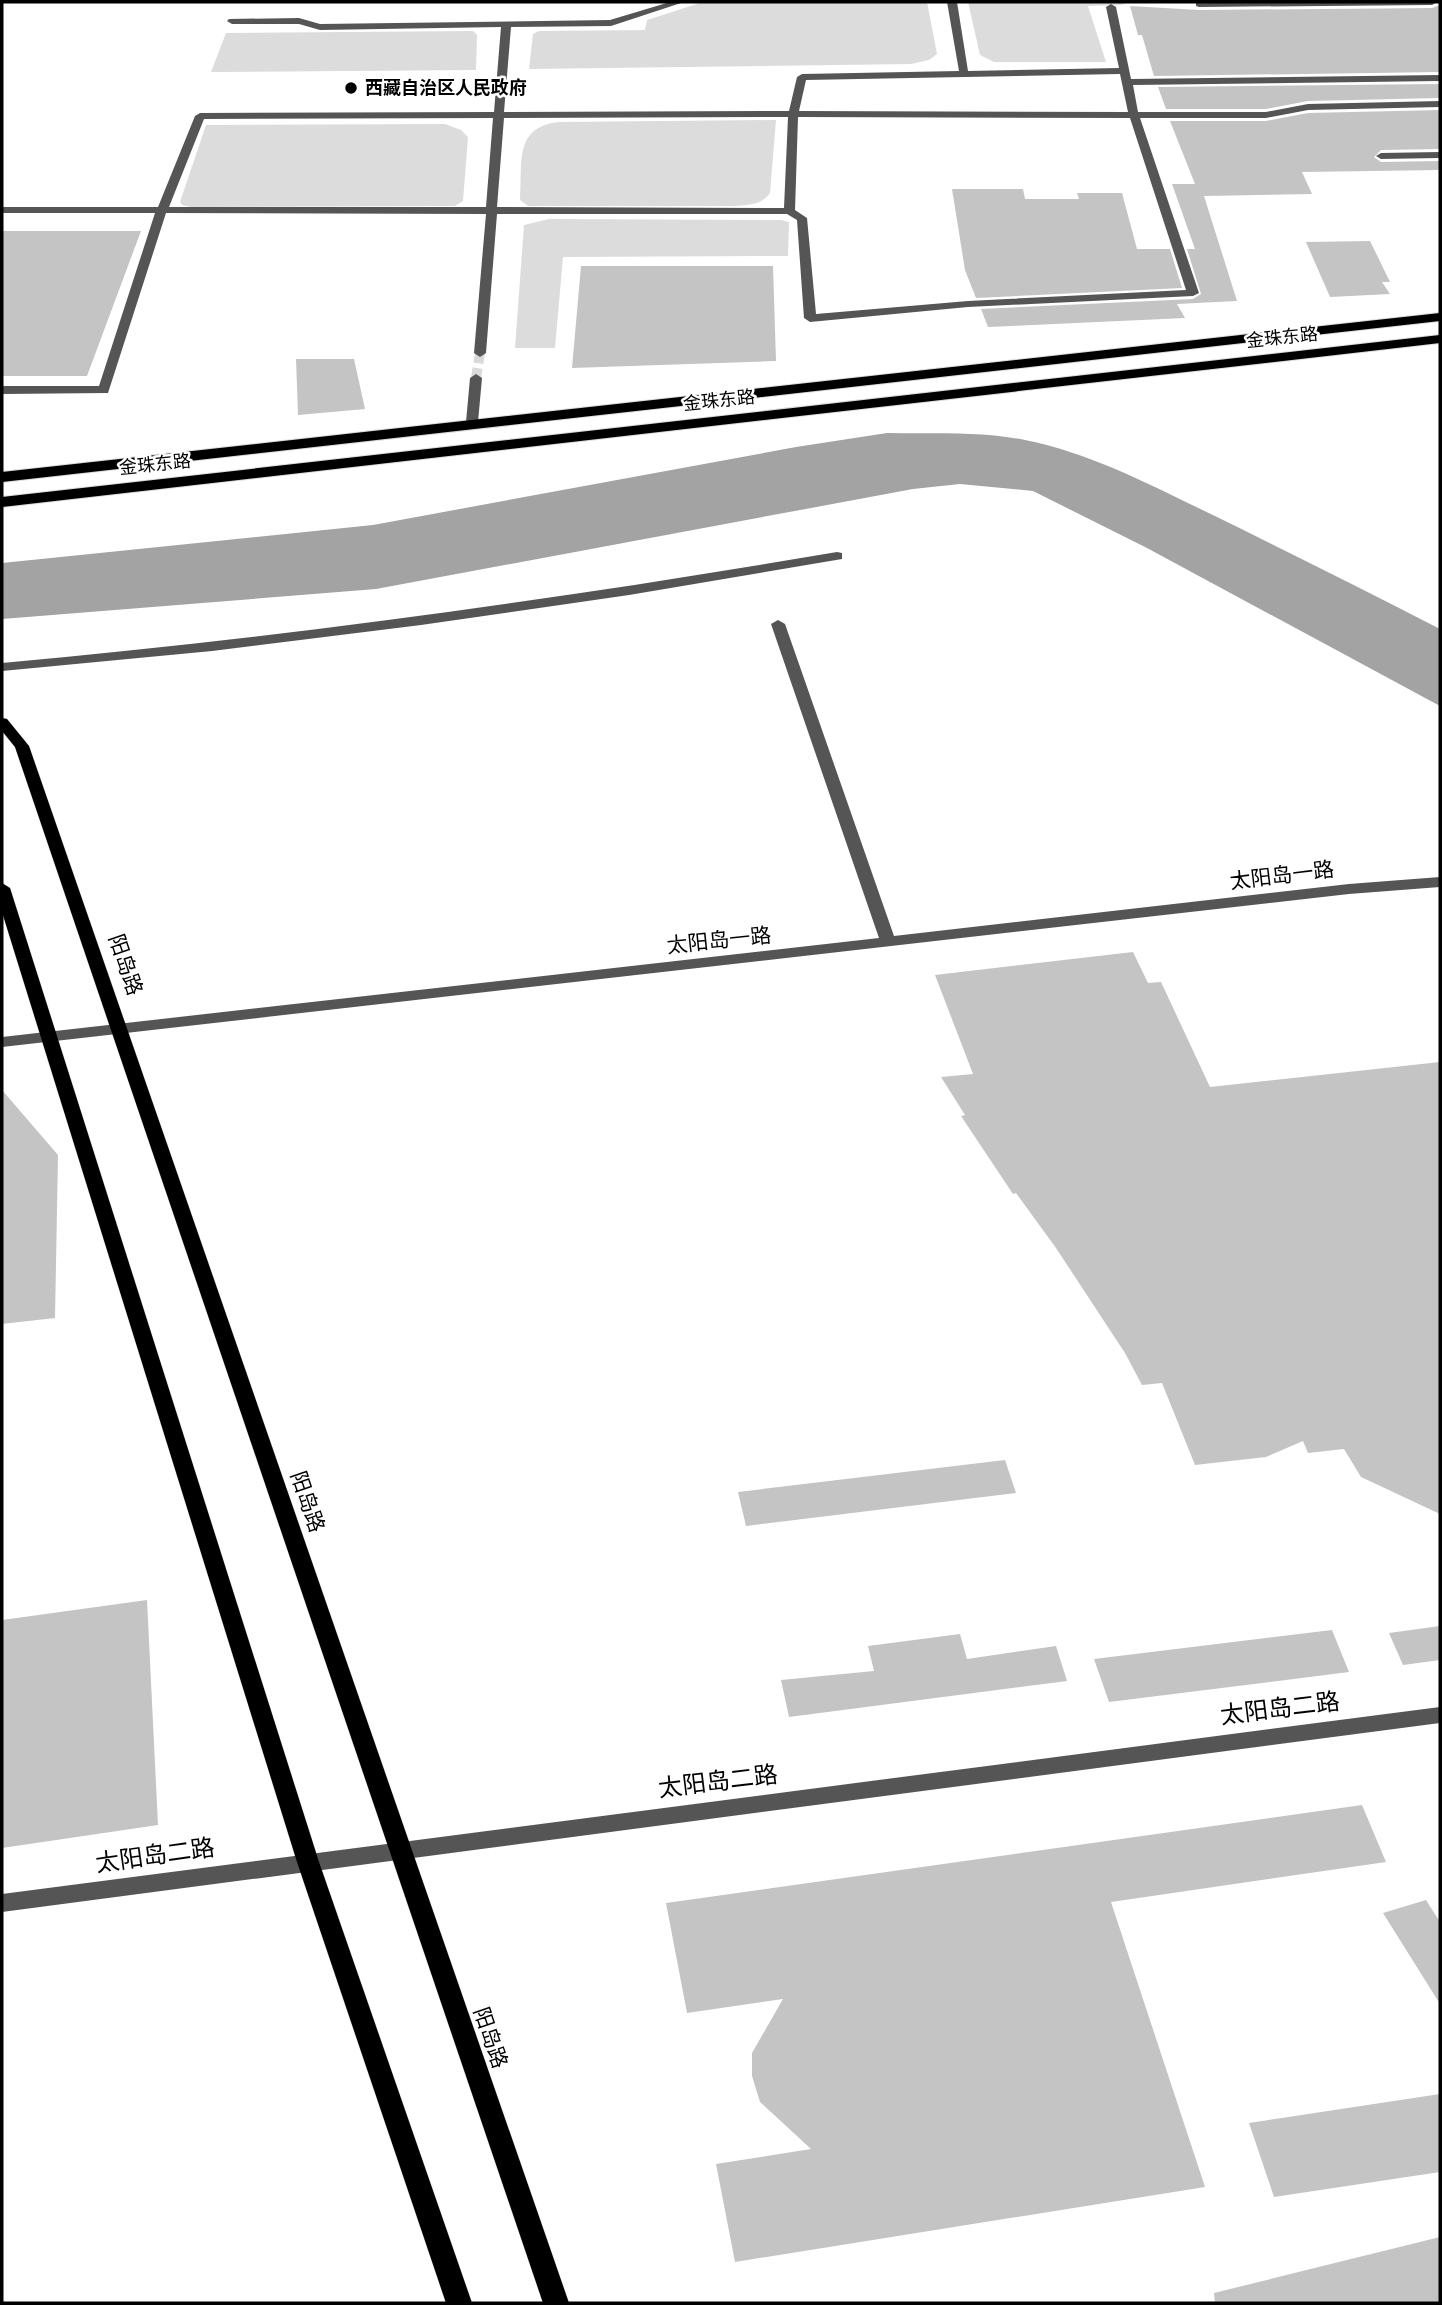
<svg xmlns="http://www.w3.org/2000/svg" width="1442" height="2305" font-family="'Sofia Sans Condensed','Noto Sans SC',sans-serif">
<rect width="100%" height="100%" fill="#fff"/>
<path fill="#dcdcdc" d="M703 2H927L937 54 929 60 911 64 529 69 533 34 539 31 645 30 647 20Z
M968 2H1130L1121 5 1088 6 1106 62H994L980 55Z
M473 31 477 35 476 70 211 72 226 33Z
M776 120 770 193C762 205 747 205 734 206H528L520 200C523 163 513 127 559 122Z
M445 124 461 130 468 137 463 201 455 206 191 207 182 205 180 202 206 125Z
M549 219 781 220 789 222 788 256 563 257 555 348H515L524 225Z"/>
<path fill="#a3a3a3" d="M887 433C932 434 981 431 1025 440 1094 454 1154 487 1217 517 1292 554 1366 591 1440 629V706L1147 548 1033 491 960 484 913 489 376 589 2 619V563L373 525 796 447Z"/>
<path fill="#c4c4c4" d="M1440 5V72L1154 76 1142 35H1138L1130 6 1199 10 1432 8Z
M1440 84V98L1308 101 1266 109H1166L1158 87Z
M1440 110V149L1381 150 1374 157 1381 162 1440 161V170L1302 172 1312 194 1204 196 1237 301 1177 304 1185 318 988 327 981 309 1193 299 1201 294 1187 249H1195L1172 184H1195L1170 121H1266L1308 113Z
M952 189H1023L1025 199H1079L1077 193H1122L1137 249H1170L1182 288 976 298 965 270Z
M2 231H141L87 376H2Z
M1370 241 1390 282H1382L1390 294 1330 297 1306 242Z
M581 266H773L776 361 572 368Z
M296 359H354L365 409 298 415Z
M1133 952 1148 983 1161 982 1210 1087 1440 1062V1514L1361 1477 1344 1449 1308 1453 1303 1441 1266 1457 1195 1465 1162 1383 1142 1385 1125 1353 1056 1248 1016 1193 1013 1194 961 1116 965 1115 941 1077 973 1074 935 975Z
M2 1090 58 1155 55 1318 2 1324Z
M1005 1460 1016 1493 746 1526 738 1492Z
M147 1600 158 1825 2 1848V1620Z
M1440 1626V1660L1403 1665 1389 1633Z
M1332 1630 1349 1672 1109 1702 1094 1659Z
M960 1634 967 1659 1056 1646 1067 1681 789 1717 781 1680 874 1671 868 1646Z
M1362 1805 1386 1862 1111 1902 1205 2187 735 2262 716 2164 811 2149 760 2102 752 2076V2053L783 1999 687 2013 666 1903Z
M1426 1900 1440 1922V2004L1383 1913Z
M1440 2094V2172L1274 2197 1249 2123Z
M1440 2237V2303H1215L1214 2293Z"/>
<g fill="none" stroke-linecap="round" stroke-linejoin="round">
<path stroke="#d9d9d9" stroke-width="10" stroke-dasharray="10 5" stroke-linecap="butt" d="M476 378 480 353"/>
<defs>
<path id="major" d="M2 718 7 719 29 746 569 2303H543L15 747 2 731Z
M2 883 10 888 319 1862 472 2303H446L297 1862 2 912Z"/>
<path id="highway" d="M1440 313V321L2 482V472Z
M1440 335V343L2 507V497Z"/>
</defs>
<use href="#major" stroke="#dbdbdb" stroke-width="1"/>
<use href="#highway" stroke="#dbdbdb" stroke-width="2"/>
<path fill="#555" fill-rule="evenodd" d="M670 2H684L611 26 511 27 504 112 789 111 797 77 802 74 959 71 947 2H957L968 71 1119 68 1106 7 1111 4 1116 7 1131 79 1440 75V81L1133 85 1138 112H1266L1308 104 1440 101V107L1308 110 1266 118H1140L1199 293 1193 296 968 307 810 322 804 318 797 220 787 214H497L486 353 480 357 474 353 486 214 166 213 108 393 2 394V386H99L155 213H2V207H158L195 116 200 113 494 112 501 27 320 30 299 24H232L227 21 229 19 299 18 320 24 610 20ZM1120 74 1128 112 799 111 806 80ZM788 117 784 208 497 207 504 118ZM798 117 1130 118 1186 290 968 301 816 314 807 218 795 210ZM493 118 486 207H169L204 119Z
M1196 2H1437L1432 5 1199 7 1196 6Z
M1440 152V158L1381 159 1376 156 1381 153Z
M476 374 482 378 478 422 472 426 466 422 470 378Z
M837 552 842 553V559L629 595 421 625 212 651 2 671V663C282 638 560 599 837 552Z
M778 620 785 624 894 936 1349 884 1440 877V887L1349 894 2 1047V1037L879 938 771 624Z
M1440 1707V1723L2 1912V1894Z"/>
<use href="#major" fill="#000" fill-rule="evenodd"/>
<use href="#highway" fill="#000" fill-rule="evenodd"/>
</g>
<circle fill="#000" stroke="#fff" stroke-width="2.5" cx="351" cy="88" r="7"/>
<g text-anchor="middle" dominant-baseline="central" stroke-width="5" stroke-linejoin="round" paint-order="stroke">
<g font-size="18" font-weight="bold" fill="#000" stroke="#fff" text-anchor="start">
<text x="365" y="88">西藏自治区人民政府</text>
</g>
<g font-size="18" fill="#000" stroke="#fff">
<text transform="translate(1282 338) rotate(-6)">金珠东路</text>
<text transform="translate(719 401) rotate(-6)">金珠东路</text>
<text transform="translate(155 465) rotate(-6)">金珠东路</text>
</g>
<g font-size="21" fill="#000" stroke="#fff">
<text transform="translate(1282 876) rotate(-7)">太阳岛一路</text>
<text transform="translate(719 941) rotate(-6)">太阳岛一路</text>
<text transform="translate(125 965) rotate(71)">阳岛路</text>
<text transform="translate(307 1502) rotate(71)">阳岛路</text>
<text transform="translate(490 2038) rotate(71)">阳岛路</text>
</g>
<g font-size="24" fill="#000" stroke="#fff">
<text transform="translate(1280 1709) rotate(-7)">太阳岛二路</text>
<text transform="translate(718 1782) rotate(-7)">太阳岛二路</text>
<text transform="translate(155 1856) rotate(-8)">太阳岛二路</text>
</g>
</g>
<rect width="1442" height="2305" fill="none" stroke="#000000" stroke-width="7"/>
</svg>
